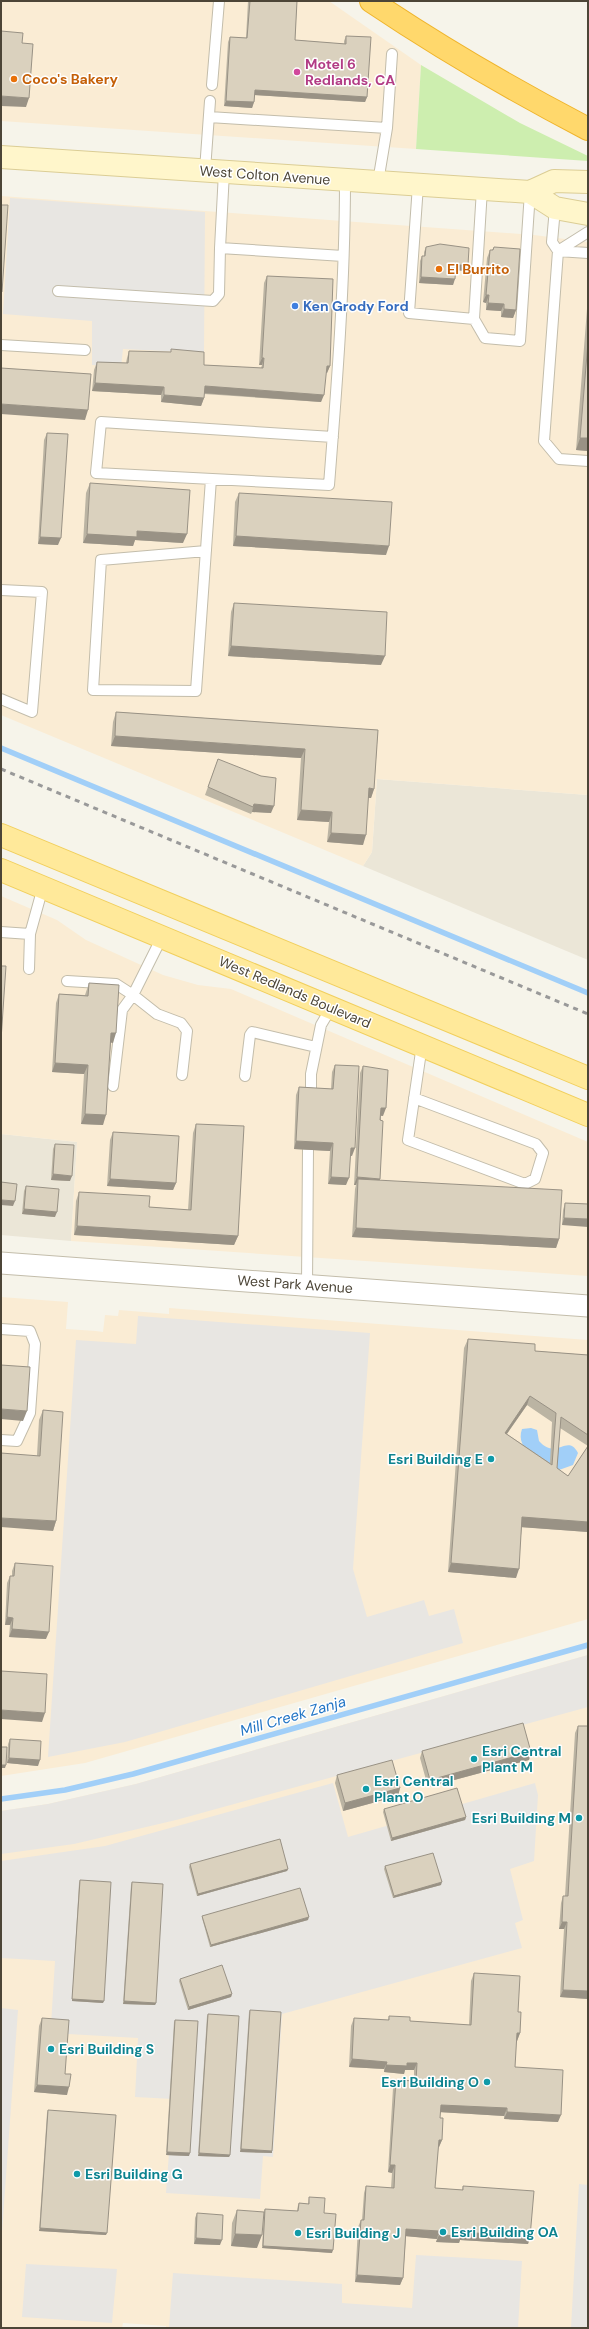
<svg xmlns="http://www.w3.org/2000/svg" width="589" height="2329" font-family="'DM Sans',sans-serif">
<rect width="100%" height="100%" fill="#f6f4ea"/>
<path fill="#ebe6d7" d="M377 779 588 795V960L363 866 372 852Z
M1 1134 77 1142 71 1241 1 1235Z"/>
<path fill="#faecd4" d="M1 1H329L421 65 416 149 1 121Z
M1 196 534 235 588 242V795L377 779 372 852 363 866 1 715Z
M1 896 57 920 86 940 163 975 198 985 231 989 588 1142V1276L71 1241 77 1142 1 1134Z
M1 1297 68 1302 66 1329 96 1331 103 1332 105 1315 118 1316 119 1310 169 1314V1308L588 1340V1619L85 1763 1 1776Z
M588 1655V2328H166V2326L123 2323 122 2328H1V1811L48 1804 136 1784Z"/>
<path fill="#cdeeaf" d="M421 65 520 123 588 156V161L416 149Z"/>
<path fill="#e8e6e2" d="M10 198 205 212 204 353 123 349 121 367 92 365V321L3 314Z
M138 1316 370 1333 353 1569 367 1617 424 1600 429 1616 454 1609 463 1643 125 1742 48 1757 76 1340 136 1344Z
M588 1655V1707L176 1820 74 1844 1 1854V1811L48 1804 136 1784Z
M333 1783 348 1837 535 1783 538 1795 534 1861 510 1869 523 1920 515 1923 522 1948 282 2014 273 2157 263 2156 260 2199 166 2193 173 2099 135 2097 138 2038 68 2034 69 2027 51 2025 55 1961 1 1958V1861L105 1846Z
M1 2008 18 2010 1 2246Z
M579 2184 588 2185V2328H571Z
M416 2255 522 2261 518 2328H169L173 2273 342 2284V2303L412 2308Z
M26 2264 117 2269 112 2323 22 2317Z"/>
<path fill="#a1cff8" d="M531 1428 537 1430 539 1441C557 1461 567 1433 578 1453L573 1465 559 1470C544 1461 514 1451 522 1429Z"/>
<g fill="none" stroke-linecap="round" stroke-linejoin="round">
<path stroke="#a1cff8" stroke-width="5.5" d="M1 748 588 993
M1 1799 65 1790 133 1774 588 1645"/>
<defs>
<path id="service" d="M212 85 219 1
M209 117 387 128 378 182
M387 128 392 54
M205 170 210 101
M224 172 220 248 343 256
M418 185 409 313 474 319
M482 189 474 319 485 338 520 341 530 192
M555 208 552 242 558 251 588 232
M588 253 558 251 544 441 559 459 588 461
M58 291 213 301 219 294 220 248
M1 345 85 350
M333 437 101 422 96 473 329 485C337 384 345 282 345 180
M206 551 101 560 93 690 196 691 211 479
M1 590 42 592 32 712 1 699
M1 932 30 934
M162 937 133 995 157 1014 181 1023 187 1031 182 1075
M29 969 30 934 43 887
M67 981 116 984 133 995 122 1010 113 1086
M245 1076 250 1035 252 1032 316 1047
M311 1095V1074L321 1025 331 1008
M414 1098 536 1144 543 1153 535 1179 525 1184 408 1140 422 1045
M307 1285 308 1149
M1 1329 30 1331 35 1344 30 1413 17 1441 1 1440"/>
<path id="minor" d="M1 1263 588 1306"/>
<path id="secondary" d="M1 157 530 192 555 208 588 214
M530 192 554 181 588 182"/>
<path id="primary" d="M1 835 588 1078
M1 870 588 1115"/>
<path id="motorway" d="M371 1C441 48 513 90 588 129"/>
</defs>
<use href="#service" stroke="#c3bdab" stroke-width="12"/>
<use href="#minor" stroke="#c3bdab" stroke-width="23"/>
<use href="#secondary" stroke="#dbcd95" stroke-width="24"/>
<use href="#primary" stroke="#f1cf5d" stroke-width="24"/>
<use href="#motorway" stroke="#efb42c" stroke-width="24"/>
<use href="#service" stroke="#fff" stroke-width="10"/>
<use href="#minor" stroke="#fff" stroke-width="21"/>
<use href="#secondary" stroke="#fff6cb" stroke-width="22"/>
<use href="#primary" stroke="#ffe99a" stroke-width="22"/>
<use href="#motorway" stroke="#ffd86c" stroke-width="22"/>
<path stroke="#999" stroke-width="3" stroke-dasharray="5 5" stroke-linecap="butt" d="M1 769 588 1014"/>
</g>
<path fill="#bbb4a3" fill-rule="evenodd" d="M248 1H297L295 40 344 44V41L346 36 367 97 365 102 255 95 254 102 252 108 224 106 228 42 230 37 246 38Z
M426 247 466 271 455 270 453 285 419 283 420 261 422 256H424V252Z
M494 247 516 310 513 318 501 317V311L486 310V303L483 302 487 258 490 250H492Z
M267 276 330 366 327 373H326L321 402 204 394V398L201 406 161 402V395L92 391 94 370 97 362 126 363 127 358 129 351 204 365 261 368 262 365H259L264 283Z
M588 296V451L576 450Z
M47 433 58 545 38 544 44 440Z
M90 483 183 543 135 540 133 546 83 543 86 493Z
M239 493 386 555 233 546 235 502Z
M234 603 381 665 228 656 231 612Z
M116 712 378 730 374 789 371 798H368L363 845 327 842 329 822 297 820 301 758 111 746 113 722Z
M218 759 271 813 252 812 251 814 205 795Z
M89 983 113 1043 111 1042 103 1125 81 1124 84 1074 52 1072 56 1003 59 994 85 995Z
M335 1065 352 1156 350 1155 346 1185 328 1184 330 1151 294 1149 296 1095 299 1087 331 1089 332 1072Z
M363 1066 383 1116H381L380 1179 379 1181 559 1239 556 1248 352 1237 355 1189 356 1185H354L360 1073Z
M196 1124 238 1236 234 1245 74 1235 76 1201 79 1192 149 1207 188 1210 193 1133Z
M113 1132 176 1183 173 1190 107 1186 110 1140Z
M55 1144 70 1181 51 1180 53 1149Z
M26 1186 55 1217 22 1214 24 1191Z
M565 1203 588 1204 562 1225 563 1210Z
M468 1339 535 1351 588 1355V1532L522 1527 516 1578 448 1572 464 1348ZM527 1405 552 1422 550 1463 507 1434ZM560 1428 588 1446 568 1476 557 1468Z
M43 1410 56 1521 53 1531 37 1455 39 1420Z
M15 1563 46 1639 9 1637 10 1625H5L7 1583 10 1576H12V1571Z
M578 1726H588V1999L560 1997 564 1929H559L561 1903 563 1896H565L575 1733Z
M10 1739 38 1766 7 1763 8 1744Z
M422 1751 531 1752 529 1760 428 1787 420 1758Z
M337 1775 400 1788 398 1796 343 1811 335 1783Z
M384 1809 466 1817 465 1820 391 1841 383 1812Z
M190 1864 288 1869 287 1871 197 1896 189 1867Z
M385 1866 441 1885 393 1898 384 1869Z
M80 1880 103 2003 72 2001 79 1883Z
M132 1882 156 2003 155 2005 123 2004 131 1885Z
M202 1916 308 1920 210 1947 202 1918Z
M474 1973 518 2012 520 2033 517 2041 516 2040 515 2067 558 2122 504 2119V2116L440 2112V2118L442 2140 439 2147H438L435 2188 462 2190 463 2186 530 2237 528 2244 460 2240 459 2243 436 2242 437 2239 406 2236 403 2278 400 2285 355 2282 358 2227 361 2220H362L364 2193 366 2186 391 2188 392 2173 388 2172 393 2088 396 2080 414 2081V2070H405L404 2074 384 2072V2069L349 2067 351 2026 354 2018 388 2020 389 2016 410 2021 469 2025 471 1981Z
M180 1979 232 1994 231 1997 188 2010 179 1981Z
M250 2010 272 2151V2153L240 2152 249 2012Z
M208 2014 230 2155 229 2157 198 2156 207 2016Z
M42 2018 65 2074 67 2095 34 2092 39 2026Z
M175 2020 189 2156 166 2155 174 2022Z
M48 2110 106 2235 39 2231 47 2113Z
M309 2197 324 2213 332 2253 262 2248 264 2211 265 2209 297 2211 298 2205 299 2203 308 2204Z
M237 2210 257 2248 231 2246 232 2223Z
M197 2213 220 2245 194 2244 195 2218Z"/>
<path fill="#999285" d="M255 90 367 97 365 102 253 95Z
M1 96 29 98 26 107 1 106Z
M226 101 254 102 252 108 224 106Z
M456 265H468L466 271 454 270Z
M421 277 455 279 453 285 419 283Z
M486 295H489L486 303 483 302Z
M488 303 504 304 501 311 486 310Z
M504 309 516 310 513 318 501 317Z
M262 358H264L262 365H259Z
M327 366H330L327 373H325Z
M95 383 164 387 161 395 92 391Z
M205 386 324 395 321 402 202 393Z
M164 395 204 398 201 406 161 402Z
M1 404 88 410 85 420 1 414Z
M580 438H588V451L576 450Z
M137 531 187 534 183 543 135 540 133 546 83 543 87 534Z
M236 536 389 546 386 555 233 546Z
M40 537 61 538 58 545 38 544Z
M231 646 385 656 381 665 228 656Z
M115 736 305 749 301 758 111 746Z
M369 788 374 789 371 798H366Z
M254 804 274 806 271 813 252 812Z
M301 810 332 812 329 822 297 820Z
M331 833 366 835 363 845 327 842Z
M111 1033H116L113 1043 108 1042Z
M55 1063 88 1065 84 1074 52 1072Z
M381 1108H386L383 1116 378 1115Z
M85 1114 106 1115 103 1125 81 1124Z
M296 1141 333 1143 330 1151 294 1149Z
M351 1148H355L352 1156 348 1155Z
M53 1174 72 1176 70 1181 51 1180Z
M331 1177 349 1178 346 1185 328 1184Z
M357 1177 380 1179 377 1186 358 1179 356 1185H354Z
M110 1179 176 1183 173 1190 107 1186Z
M2 1200 15 1201 13 1206 1 1205Z
M24 1209 57 1212 55 1217 22 1214Z
M564 1218 588 1219V1227L562 1225Z
M77 1226 238 1236 234 1245 74 1235Z
M356 1228 559 1239 556 1248 352 1237Z
M530 1396 527 1405 501 1442 505 1433Z
M1 1409 27 1411 23 1421 1 1419Z
M522 1517 588 1522V1532L519 1527Z
M1 1518 56 1521 53 1531 1 1527Z
M451 1563 519 1569 516 1578 448 1572Z
M7 1617 13 1618 10 1625H5Z
M12 1629 49 1632 46 1639 9 1637Z
M1 1710 45 1713 42 1722 1 1719Z
M531 1752 529 1760 428 1787 430 1780Z
M9 1758 40 1760 38 1766 7 1763Z
M1 1765H6L5 1768H1Z
M400 1788 398 1796 343 1811 345 1803Z
M466 1817 465 1820 391 1841 392 1838Z
M288 1869 287 1871 197 1896 198 1894Z
M442 1882 441 1885 393 1898 394 1896Z
M309 1917 308 1920 210 1947 211 1945Z
M562 1922H567L564 1929H559Z
M563 1990 588 1991V1999L560 1997Z
M232 1994 231 1997 188 2010 189 2007Z
M72 1999 104 2001 103 2003 72 2001Z
M124 2001 156 2003 155 2005 123 2004Z
M517 2033H520L517 2041 514 2040Z
M352 2059 387 2062 384 2069 349 2067Z
M407 2063H417L414 2070H405L404 2074 384 2072 386 2065Z
M37 2085 69 2087 67 2095 34 2092Z
M441 2105 507 2108 504 2116 438 2112Z
M507 2112 561 2115 558 2122 504 2119Z
M439 2140H442L439 2147H436Z
M241 2149 272 2151V2153L240 2152Z
M167 2152 190 2153 189 2156 166 2155Z
M199 2153 230 2155 229 2157 198 2156Z
M390 2165H395L392 2173 388 2172Z
M40 2228 107 2233 106 2235 39 2231Z
M406 2229 439 2231 437 2239 404 2236Z
M462 2232 530 2237 528 2244 460 2240 459 2243 436 2242 439 2235Z
M235 2234 262 2235 257 2248 231 2246Z
M196 2238 222 2240 220 2245 194 2244Z
M263 2246 333 2250 332 2253 262 2248Z
M357 2275 403 2278 400 2285 355 2282Z"/>
<path fill="#dad1be" stroke="#999285" fill-rule="evenodd" d="M250 1H297L295 40 346 44V36L371 37 367 97 255 90 254 102 226 101 230 37 247 38Z
M1 31 23 33 22 43 33 44 29 98 1 96Z
M1 205H8L2 292H1Z
M440 244 469 248 468 265H456L455 279 421 277 422 256H425L426 247Z
M494 247 520 249 516 310 504 309V304L488 303 489 295H486L490 250H493Z
M267 276 333 279 330 366H327L324 395 205 386 204 398 164 395V387L95 383 97 362 128 363 129 351 171 352V349L204 352V365L263 368 264 358H262Z
M588 342V438H580Z
M1 368 91 374 88 410 1 404Z
M47 433 68 434 61 538 40 537Z
M90 483 190 490 187 534 137 531V537L87 534Z
M239 493 392 502 389 546 236 536Z
M234 603 387 612 385 656 231 646Z
M116 712 378 730 374 789 369 788 366 835 331 833 332 812 301 810 305 749 115 736Z
M218 759 261 776 276 778 274 806 254 804 253 807 208 787Z
M1 966H6L1 1040Z
M89 983 119 985 116 1033H111L106 1115 85 1114 88 1065 55 1063 59 994 88 996Z
M335 1065 359 1066 355 1148H351L349 1178 331 1177 333 1143 296 1141 299 1087 333 1089Z
M363 1066 388 1070 386 1108H381L380 1120 383 1121 380 1179 357 1177Z
M196 1124 244 1126 238 1236 77 1226 79 1192 150 1196 149 1207 191 1210Z
M113 1132 179 1136 176 1183 110 1179Z
M55 1144 74 1145 72 1176 53 1174Z
M358 1179 562 1190 559 1239 356 1228Z
M1 1182 17 1184 15 1201 2 1200 1 1207Z
M26 1186 59 1189 57 1212 24 1209Z
M565 1203 588 1204V1219L564 1218Z
M468 1339 535 1344V1351L588 1355V1435L561 1417 557 1468 568 1476 588 1446V1522L522 1517 519 1569 451 1563ZM530 1396 556 1413 552 1465 505 1433Z
M1 1365 30 1367 27 1411 1 1409Z
M43 1410 63 1412 56 1521 1 1518V1453L40 1456Z
M15 1563 53 1566 49 1632 12 1629 13 1618 7 1617 10 1576H14Z
M1 1671 47 1674 45 1713 1 1710Z
M523 1723 531 1752 430 1780 422 1751Z
M578 1726H588V1991L563 1990 567 1922H562L563 1896H568Z
M10 1739 41 1741 40 1760 9 1758Z
M1 1747H7L6 1765H1Z
M392 1760 400 1788 345 1803 337 1775Z
M457 1788 466 1817 392 1838 384 1809Z
M280 1839 288 1869 198 1894 190 1864Z
M433 1853 442 1882 394 1896 385 1866Z
M80 1880 111 1882 104 2001 72 1999Z
M132 1882 163 1884 156 2003 124 2001Z
M300 1888 309 1917 211 1945 202 1916Z
M222 1965 232 1994 189 2007 180 1979Z
M474 1973 520 1976 518 2012H521L520 2033H517L515 2067 563 2070 561 2115 507 2112V2108L441 2105 440 2118H443L442 2140H439L435 2188 463 2190V2186L534 2191 530 2237 462 2232 461 2236 439 2235V2231L406 2229 403 2278 357 2275 361 2220H364L366 2186 394 2188 395 2165H390L396 2080 416 2081 417 2063H407V2066L386 2065 387 2062 352 2059 354 2018 389 2020V2016L410 2017V2021L471 2025Z
M250 2010 281 2012 272 2151 241 2149Z
M208 2014 239 2016 230 2155 199 2153Z
M42 2018 69 2020 65 2074H71L69 2087 37 2085Z
M175 2020 198 2021 190 2153 167 2152Z
M48 2110 116 2115 107 2233 40 2228Z
M309 2197 325 2198 324 2213 336 2214 333 2250 263 2246 265 2209 298 2211 299 2203 309 2204Z
M237 2210 264 2212 262 2235 235 2234Z
M197 2213 223 2215 222 2240 196 2238Z"/>
<circle fill="#d1479c" stroke="#fff" stroke-width="1.5" cx="297" cy="72" r="4"/>
<g fill="#e8710a" stroke="#fff" stroke-width="1.5">
<circle cx="14" cy="79" r="4"/>
<circle cx="439" cy="269" r="4"/>
</g>
<circle fill="#3f7fe0" stroke="#fff" stroke-width="1.5" cx="295" cy="306" r="4"/>
<g fill="#0f9aa8" stroke="#fff" stroke-width="1.5">
<circle cx="491" cy="1459" r="4"/>
<circle cx="474" cy="1759" r="4"/>
<circle cx="366" cy="1789" r="4"/>
<circle cx="579" cy="1818" r="4"/>
<circle cx="51" cy="2049" r="4"/>
<circle cx="487" cy="2082" r="4"/>
<circle cx="77" cy="2174" r="4"/>
<circle cx="443" cy="2232" r="4"/>
<circle cx="298" cy="2233" r="4"/>
</g>
<g text-anchor="middle" dominant-baseline="central" stroke-width="3" stroke-linejoin="round" paint-order="stroke">
<g font-size="14" font-weight="bold" fill="#b23c85" stroke="#fff" text-anchor="start">
<text x="305" y="64">Motel 6<tspan x="305" dy="16">Redlands, CA</tspan></text>
</g>
<g font-size="14" font-weight="bold" fill="#c56008" stroke="#fff" text-anchor="start">
<text x="22" y="79">Coco's Bakery</text>
<text x="447" y="269">El Burrito</text>
</g>
<g font-size="14" fill="#4c4537" stroke="#fff">
<text transform="translate(265 175) rotate(4)">West Colton Avenue</text>
<text transform="translate(295 992) rotate(23)">West Redlands Boulevard</text>
<text transform="translate(295 1284) rotate(4)">West Park Avenue</text>
</g>
<g font-size="14" font-weight="bold" fill="#366cbe" stroke="#fff" text-anchor="start">
<text x="303" y="306">Ken Grody Ford</text>
</g>
<g font-size="14" font-weight="bold" fill="#0d838f" stroke="#fff" text-anchor="start">
<text x="483" y="1459" text-anchor="end">Esri Building E</text>
<text x="482" y="1751">Esri Central<tspan x="482" dy="16">Plant M</tspan></text>
<text x="374" y="1781">Esri Central<tspan x="374" dy="16">Plant O</tspan></text>
<text x="571" y="1818" text-anchor="end">Esri Building M</text>
<text x="59" y="2049">Esri Building S</text>
<text x="479" y="2082" text-anchor="end">Esri Building O</text>
<text x="85" y="2174">Esri Building G</text>
<text x="451" y="2232">Esri Building OA</text>
<text x="306" y="2233">Esri Building J</text>
</g>
<g font-size="15" font-style="italic" fill="#2275c5" stroke="#fff">
<text transform="translate(293 1716) rotate(-16)">Mill Creek Zanja</text>
</g>
</g>
<rect width="589" height="2329" fill="none" stroke="#4c4537" stroke-width="4"/>
</svg>
